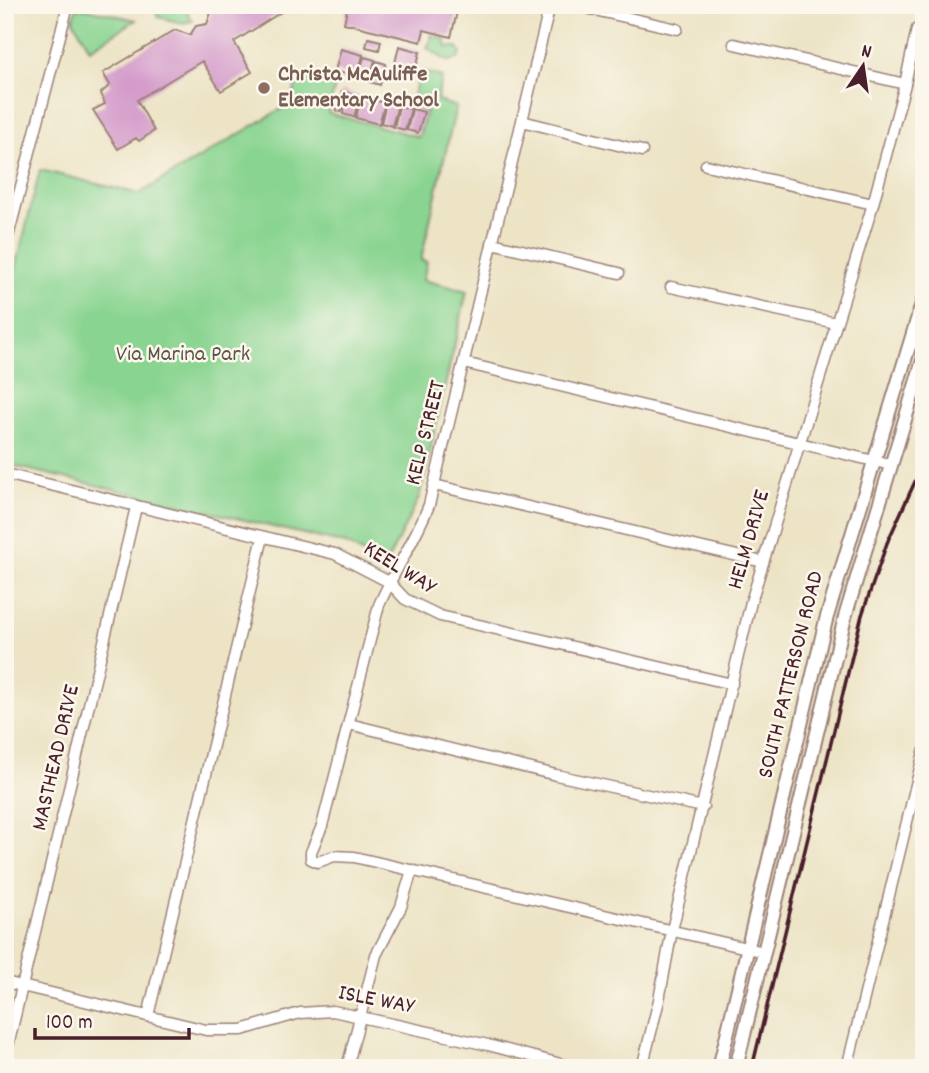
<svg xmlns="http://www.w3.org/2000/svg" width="929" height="1073" font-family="Dekko,sans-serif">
<rect width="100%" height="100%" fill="#fbf7ec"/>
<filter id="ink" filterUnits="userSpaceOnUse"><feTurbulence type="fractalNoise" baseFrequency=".0143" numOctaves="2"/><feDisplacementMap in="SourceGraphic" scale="14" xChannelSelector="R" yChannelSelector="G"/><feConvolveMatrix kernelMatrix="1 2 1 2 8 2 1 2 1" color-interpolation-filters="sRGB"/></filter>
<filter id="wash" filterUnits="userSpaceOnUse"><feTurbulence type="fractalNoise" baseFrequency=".00686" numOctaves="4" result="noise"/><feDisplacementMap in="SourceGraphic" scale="28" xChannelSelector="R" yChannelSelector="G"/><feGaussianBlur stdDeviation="1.57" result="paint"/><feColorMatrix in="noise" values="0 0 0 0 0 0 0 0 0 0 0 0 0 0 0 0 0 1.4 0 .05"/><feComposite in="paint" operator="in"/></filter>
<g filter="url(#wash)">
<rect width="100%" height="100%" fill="#ede4c6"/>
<path fill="#89d490" stroke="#6a7a5e" stroke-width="2" d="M166 6 184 7 193 21 182 23 158 17 156 12Z
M83 8 136 20 90 49 73 20 76 9Z
M431 35 445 39 447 47H457L461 53 458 59 447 61 427 48 429 43H431Z
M421 71 442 77 437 100 456 107 421 260 427 262 423 280 467 291 419 498 385 566 346 544 5 464V312L40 170 139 194 291 103 299 73 336 82 328 113 419 137 426 111 410 105Z"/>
<g id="blocks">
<path fill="#d49bcb" d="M217 5H292L234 42 252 72 221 91 202 61 137 100 154 131 139 141 136 138 118 149 93 110 105 104 101 93 110 85 103 73 175 30 190 35 196 26 207 24 213 7Z
M348 5H430L457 12 451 37 424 30 421 42 344 23Z
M368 38 381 41 379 50 366 47Z
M399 46 420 52 416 68 395 63Z
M341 49 363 55 357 77 335 71Z
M364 57 375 60 369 81 358 78Z
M376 61 386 64 380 85 370 82Z
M342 91 347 92 341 112 336 111Z
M348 93 360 96 354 117 343 114Z
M361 97 385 103 379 124 356 118Z
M386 102 398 105 392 126 381 123Z
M399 106 411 109 405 130 394 127Z
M412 109 424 112 418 133 407 130Z"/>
</g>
</g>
<g filter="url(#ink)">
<use href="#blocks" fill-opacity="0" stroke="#9c8278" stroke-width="2"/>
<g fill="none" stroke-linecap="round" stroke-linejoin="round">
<defs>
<path id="minor" d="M550 5 429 505C415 540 394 571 379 605L322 826 311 852V859L318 862 334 856 354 857 764 952
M573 5 677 29
M734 44 905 84
M522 121 642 151
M706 165 873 204
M492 243 619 273
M5 248 68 5
M671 287 836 323
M910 341 924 345
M464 363 891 465
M5 474 335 554 389 582 405 599 440 616 732 684
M434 485 763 562
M349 724 556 775 703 807
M5 982 206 1030H242L300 1013 333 1011 488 1045 576 1068
M148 1016 263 537
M5 1058 136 507
M347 1068 376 955 401 907 412 870
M642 1068 659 1000 672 930 751 602 873 204 905 84 917 29
M847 1068 924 752"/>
<path id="tertiary" d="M719 1068 826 620 924 297
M736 1068 845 617 924 357"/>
</defs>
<use href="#minor" stroke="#9c8278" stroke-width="13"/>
<use href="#tertiary" stroke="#9c8278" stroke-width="16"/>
<use href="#minor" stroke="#fff" stroke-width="10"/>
<use href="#tertiary" stroke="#fff" stroke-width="12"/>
<path stroke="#4a1f2b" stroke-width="3.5" d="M752 1068 862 615 887 543 924 462"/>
</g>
</g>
<circle fill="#8d6e63" stroke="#fbf7ec" stroke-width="2.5" cx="264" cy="88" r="7"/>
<g text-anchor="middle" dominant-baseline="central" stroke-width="5" stroke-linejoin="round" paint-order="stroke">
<g font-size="23" font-weight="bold" fill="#785e54" stroke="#fbf7ec" text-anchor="start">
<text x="278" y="75">Christa McAuliffe<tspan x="278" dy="26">Elementary School</tspan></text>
</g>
<g font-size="23" fill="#5d5549" stroke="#fbf7ec">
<text x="183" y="355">Via Marina Park</text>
</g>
<g font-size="23" fill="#4a1f2b" stroke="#fbf7ec">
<text transform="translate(427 433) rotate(-76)">KELP STREET</text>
<text transform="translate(750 540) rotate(-74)">HELM DRIVE</text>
<text transform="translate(399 569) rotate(32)">KEEL WAY</text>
<text transform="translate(792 675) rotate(-76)">SOUTH PATTERSON ROAD</text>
<text transform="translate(57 758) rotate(-77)">MASTHEAD DRIVE</text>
<text transform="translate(376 1001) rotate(11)">ISLE WAY</text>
</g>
</g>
<rect width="929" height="1073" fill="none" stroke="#fbf7ec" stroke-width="28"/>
<g transform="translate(863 66) rotate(13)" stroke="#fbf7ec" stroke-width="5" paint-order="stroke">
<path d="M0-5L12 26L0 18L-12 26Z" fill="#4a1f2b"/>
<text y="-10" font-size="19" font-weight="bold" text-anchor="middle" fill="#4a1f2b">N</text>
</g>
<path d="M35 1028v10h154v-10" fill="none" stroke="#4a1f2b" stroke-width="3.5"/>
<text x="46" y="1028" font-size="21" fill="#4a1f2b" stroke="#fbf7ec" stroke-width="5" paint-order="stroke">100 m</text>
</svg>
